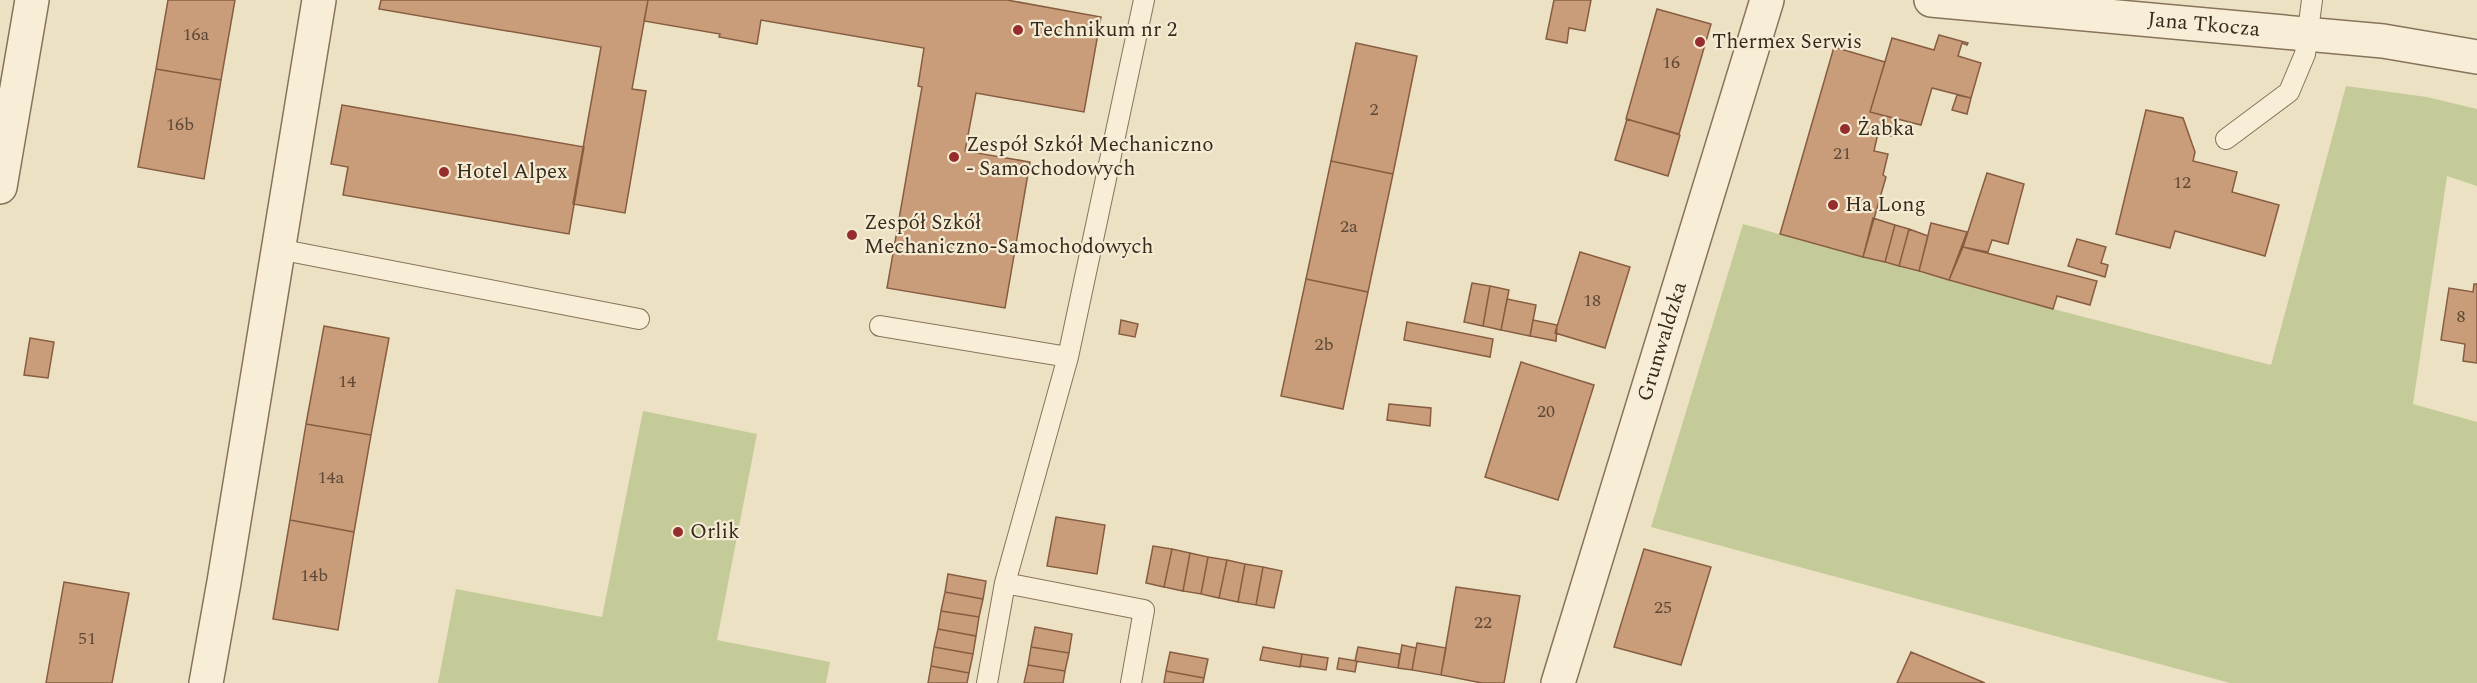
<svg xmlns="http://www.w3.org/2000/svg" width="2477" height="683" font-family="Spectral,serif">
<rect width="100%" height="100%" fill="#ede1c4"/>
<path fill="#c4cb98" d="M2346 86 2427 97 2477 109V186L2447 176 2413 404 2477 422V683H2230L1651 527 1743 224 2053 309 2271 365Z
M643 411 757 434 717 640 830 662 826 683H438L456 589 602 617Z"/>
<path fill="#ca9d7a" stroke="#865d41" stroke-width="1.5" d="M168 0H235L221 80 156 69Z
M381 0H648L632 89 646 91 625 213 573 204 601 47 379 9Z
M648 0H1007L1101 17 1084 112 976 93 965 151 1030 162 1005 308 887 288 922 87 918 86 924 48 761 20 757 44 719 37 720 34 644 21Z
M1554 0H1591L1585 31 1569 28 1567 43 1546 39Z
M1657 9 1711 24 1679 134 1626 119Z
M1939 35 1968 43 1967 45 1962 43 1958 56 1981 63 1971 98 1932 88 1921 125 1870 112 1892 38 1934 50Z
M1356 43 1417 56 1393 174 1331 161Z
M1834 47 1885 62 1870 112 1897 119 1892 136 1878 133 1874 151 1888 154 1883 175 1886 177 1863 257 1780 234Z
M156 69 221 80 204 179 138 167Z
M1957 95 1971 98 1967 114 1952 110Z
M342 105 584 147 569 234 343 195 348 167 331 164Z
M2146 110 2183 118 2195 152 2193 161 2237 172 2232 192 2279 205 2265 256 2175 231 2170 248 2116 234Z
M1627 119 1680 135 1668 176 1615 160Z
M1331 161 1393 174 1368 292 1306 279Z
M1987 173 2024 184 2008 244 1992 240 1988 252 1963 247Z
M1873 218 1895 225 1885 262 1863 257Z
M1931 223 1967 232 1949 280 1919 271Z
M1895 225 1909 229 1899 266 1885 262Z
M1909 229 1928 236 1919 271 1899 266Z
M2077 239 2106 247 2101 263 2108 265 2105 277 2068 266Z
M1963 247 2097 281 2090 305 2057 296 2053 309 1949 280Z
M1580 252 1630 267 1605 348 1555 333Z
M1306 279 1368 292 1343 409 1281 396Z
M1472 283 1490 286 1483 326 1464 322Z
M2474 284H2477V363L2463 361 2465 344 2441 340 2449 288 2473 292Z
M1490 286 1509 290 1501 330 1483 326Z
M1507 299 1536 305 1530 336 1501 330Z
M1121 320 1138 324 1135 337 1119 334Z
M1533 320 1557 325 1556 341 1530 336Z
M1407 322 1493 339 1490 357 1404 340Z
M324 326 389 338 371 435 306 424Z
M30 338 54 342 48 378 24 375Z
M1521 362 1594 385 1558 500 1485 477Z
M1389 404 1431 408 1430 426 1387 420Z
M306 424 371 435 354 532 290 520Z
M1056 517 1105 525 1097 574 1047 566Z
M290 520 354 532 338 630 273 619Z
M1153 546 1172 549 1164 587 1146 583Z
M1172 549 1190 553 1183 591 1164 587Z
M1644 549 1711 567 1681 665 1614 647Z
M1190 553 1208 557 1201 594 1183 591Z
M1208 557 1227 560 1219 598 1201 594Z
M1227 560 1245 564 1238 602 1219 598Z
M1245 564 1263 567 1256 605 1238 602Z
M1263 567 1282 571 1274 608 1256 605Z
M948 574 986 581 983 599 945 592Z
M64 582 129 593 112 683H46Z
M1456 587 1520 596 1504 683H1482L1441 675Z
M945 592 983 599 979 617 941 611Z
M941 611 979 617 976 636 938 629Z
M1035 627 1072 634 1069 653 1031 647Z
M938 629 976 636 973 654 934 647Z
M1417 643 1446 648 1441 675 1412 670Z
M1402 645 1416 648 1412 670 1398 668Z
M934 647 973 654 969 673 931 666Z
M1031 647 1069 653 1065 671 1028 665Z
M1263 647 1302 654 1300 667 1260 660Z
M1358 647 1400 654 1398 668 1355 661Z
M1170 652 1208 659 1204 678 1166 671Z
M1911 652 1985 683H1897Z
M1302 654 1328 658 1326 670 1300 666Z
M1339 658 1357 661 1355 672 1337 669Z
M1028 665 1065 671 1063 683H1024Z
M931 666 969 673 967 683H928Z
M1166 671 1204 678 1203 683H1164Z"/>
<g fill="none" stroke-linecap="round" stroke-linejoin="round">
<defs>
<path id="service" d="M2226 139 2289 92 2305 54 2312 0
M278 249 639 319
M880 326 1068 357
M987 683 1005 583
M1131 683 1144 610 1005 583 1068 357 1144 0"/>
<path id="minor" d="M0 187 32 0
M206 683 224 582 319 0"/>
<g id="tertiary">
<path id="s1" d="M1931 0 2383 41 2477 57"/>
<path id="s2" d="M1558 683 1767 0"/>
</g>
</defs>
<use href="#service" stroke="#87735b" stroke-width="22"/>
<use href="#minor" stroke="#87735b" stroke-width="36"/>
<use href="#tertiary" stroke="#87735b" stroke-width="36"/>
<use href="#service" stroke="#f8eed7" stroke-width="20"/>
<use href="#minor" stroke="#f8eed7" stroke-width="33"/>
<use href="#tertiary" stroke="#f8eed7" stroke-width="33"/>
</g>
<g fill="#952d2c" stroke="#f5ebd3" stroke-width="2">
<circle cx="1018" cy="30" r="6"/>
<circle cx="1700" cy="42" r="6"/>
<circle cx="1845" cy="129" r="6"/>
<circle cx="954" cy="157" r="6"/>
<circle cx="444" cy="172" r="6"/>
<circle cx="1833" cy="205" r="6"/>
<circle cx="852" cy="235" r="6"/>
<circle cx="678" cy="532" r="6"/>
</g>
<g text-anchor="middle" dominant-baseline="central" stroke-width="4.5" stroke-linejoin="round" paint-order="stroke">
<g font-size="18" fill="#5c4835">
<text x="196" y="34">16a</text>
<text x="1671" y="62">16</text>
<text x="1374" y="109">2</text>
<text x="180" y="124">16b</text>
<text x="1842" y="153">21</text>
<text x="2182" y="182">12</text>
<text x="1349" y="226">2a</text>
<text x="1592" y="300">18</text>
<text x="2461" y="316">8</text>
<text x="1324" y="344">2b</text>
<text x="347" y="381">14</text>
<text x="1546" y="411">20</text>
<text x="331" y="477">14a</text>
<text x="314" y="575">14b</text>
<text x="1663" y="607">25</text>
<text x="1483" y="622">22</text>
<text x="87" y="638">51</text>
</g>
<g font-size="21" fill="#372b1e" stroke="#f5ebd3">
<text stroke="none"><textPath href="#s1" startOffset="274">Jana Tkocza</textPath></text>
<text stroke="none"><textPath href="#s2" startOffset="357">Grunwaldzka</textPath></text>
</g>
<g font-size="21" fill="#372b1e" stroke="#f5ebd3" text-anchor="start">
<text x="1030" y="30">Technikum nr 2</text>
<text x="1712" y="42">Thermex Serwis</text>
<text x="1857" y="129">Żabka</text>
<text x="966" y="145">Zespół Szkół Mechaniczno<tspan x="966" dy="24">- Samochodowych</tspan></text>
<text x="456" y="172">Hotel Alpex</text>
<text x="1845" y="205">Ha Long</text>
<text x="864" y="223">Zespół Szkół<tspan x="864" dy="24">Mechaniczno-Samochodowych</tspan></text>
<text x="690" y="532">Orlik</text>
</g>
</g>
</svg>
